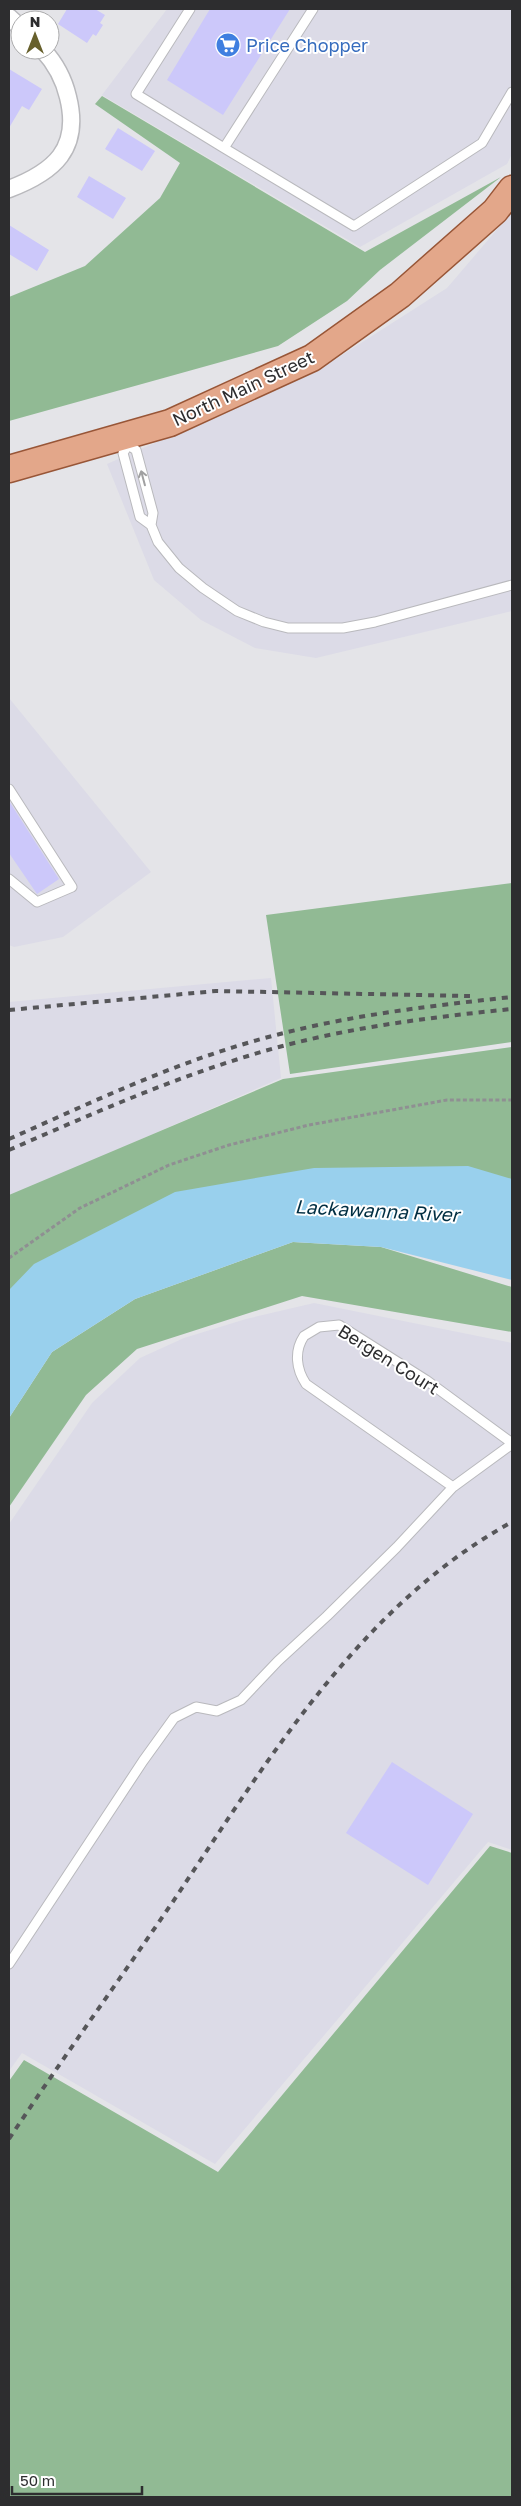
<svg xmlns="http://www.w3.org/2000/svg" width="521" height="2506" font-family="'Golos Text',sans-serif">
<rect width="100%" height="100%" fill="#e4e4e8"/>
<path fill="#dcdbe7" d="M167 9H512V154L507 164 360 247 102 95Z
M512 212V611L316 658 255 648 201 620 154 580 107 464 314 373 447 288Z
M9 698 151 872 63 937 14 947 9 945Z
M271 978 281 1078 9 1197V1002Z
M314 1303 512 1343V1850L488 1842 215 2164 22 2053 9 2071V1524L92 1403 140 1358 184 1338 246 1319Z"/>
<path fill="#91ba94" d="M102 96 365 252 501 177 380 270 347 301 278 346 9 421V297L85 266 160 198 180 163 95 104Z
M512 883V1042L290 1074 266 915Z
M512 1047V1193L423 1182 9 1332V1195L283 1079Z
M293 1242 381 1247 512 1287V1332L302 1296 137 1349 86 1395 9 1507V1418L52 1352 135 1299Z
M490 1846 512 1853V2497H9V2081L24 2060 218 2172Z"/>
<path fill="#99d0ed" d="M468 1166 512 1179V1280L381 1247 293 1242 135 1299 52 1352 9 1418V1290L34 1264 175 1192 314 1168Z"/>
<path fill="#ccc8fa" d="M67 9H95L105 15 100 23 103 25 96 36 93 34 87 43 58 24Z
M210 9H290L223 115 167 80Z
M9 69 42 89 29 110 22 106 9 128Z
M118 128 155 151 142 171 105 149Z
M89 176 126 198 113 219 77 197Z
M9 225 49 250 37 271 9 254Z
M9 801 59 879 37 894 9 853Z
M392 1762 473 1814 428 1885 346 1833Z"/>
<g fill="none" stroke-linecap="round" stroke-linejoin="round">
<defs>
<path id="lane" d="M190 9 136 94 224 148
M313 9 224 148 354 226 482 143 512 92
M151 525 153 513 136 450 128 445 123 453 140 517 151 525 158 542 179 568 203 588 237 611 264 622 288 628H343L375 622 512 585
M9 789 72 887 37 902 9 879
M453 1487 306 1384C296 1369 294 1351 304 1336L319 1327 339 1325 426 1380 512 1443
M9 1964 143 1761 174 1718 196 1707 217 1711 241 1700 278 1661 327 1616 397 1547 453 1487 512 1444"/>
<path id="street" d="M9 17 20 27
M9 189C54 172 81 149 68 97 64 80 55 63 43 50"/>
<path id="primary" d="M9 469 170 423 312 358 400 295 495 211 512 189"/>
</defs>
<use href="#lane" stroke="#b9b9bd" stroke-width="11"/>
<use href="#street" stroke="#b9b9bd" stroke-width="19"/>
<use href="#primary" stroke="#985637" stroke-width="29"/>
<path stroke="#8f8f92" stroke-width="3" stroke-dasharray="4 2.5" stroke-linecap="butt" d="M9 1258 80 1208 169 1165 229 1145 309 1125 447 1100H512"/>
<use href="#lane" stroke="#fff" stroke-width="9"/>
<use href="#street" stroke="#fff" stroke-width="16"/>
<use href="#primary" stroke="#e3a78a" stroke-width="26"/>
<path stroke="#565659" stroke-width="4" stroke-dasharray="6 6" stroke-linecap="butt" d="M9 1010 216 991 470 996
M9 1139C86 1105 163 1068 244 1044 333 1017 420 1007 512 997
M9 1150C87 1116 166 1081 248 1056 334 1029 423 1018 512 1009
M9 2139C62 2059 118 1982 172 1903 266 1763 360 1605 512 1522"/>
</g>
<defs><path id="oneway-shaft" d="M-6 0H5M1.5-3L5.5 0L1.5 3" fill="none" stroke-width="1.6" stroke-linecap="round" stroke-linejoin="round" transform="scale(1.25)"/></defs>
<use stroke="#a0a0a1" href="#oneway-shaft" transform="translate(143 478) rotate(-105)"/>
<defs>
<symbol id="supermarket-disc" viewBox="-11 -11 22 22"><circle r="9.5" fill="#3f7fe0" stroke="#fff"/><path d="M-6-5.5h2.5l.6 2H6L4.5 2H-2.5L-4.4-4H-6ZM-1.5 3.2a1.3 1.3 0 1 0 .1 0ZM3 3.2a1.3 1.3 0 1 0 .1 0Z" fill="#fff"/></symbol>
</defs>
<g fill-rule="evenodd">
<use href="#supermarket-disc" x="214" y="31" width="28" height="28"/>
</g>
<g text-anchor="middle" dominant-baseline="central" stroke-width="4" stroke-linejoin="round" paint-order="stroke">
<g font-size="18" fill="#366cbe" stroke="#fff" text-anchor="start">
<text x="246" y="45">Price Chopper</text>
</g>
<g font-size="18" fill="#2d2d2f" stroke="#fff">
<text transform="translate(243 388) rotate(-25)">North Main Street</text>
<text transform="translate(389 1359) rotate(32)">Bergen Court</text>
</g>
<g font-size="19" font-style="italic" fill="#002e42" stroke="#fff">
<text transform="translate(377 1210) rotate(3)">Lackawanna River</text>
</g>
</g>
<rect width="521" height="2506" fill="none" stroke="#2d2d2f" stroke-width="20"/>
<g transform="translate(35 35)"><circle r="24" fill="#ffffff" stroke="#ababac"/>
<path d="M0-4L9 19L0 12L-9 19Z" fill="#67602c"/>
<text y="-8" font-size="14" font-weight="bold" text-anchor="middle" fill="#2d2d2f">N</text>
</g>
<path d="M12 2486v8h130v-8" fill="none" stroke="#2d2d2f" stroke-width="2.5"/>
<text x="20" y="2486" font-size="15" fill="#2d2d2f" stroke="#ffffff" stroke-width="4" paint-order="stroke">50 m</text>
</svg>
